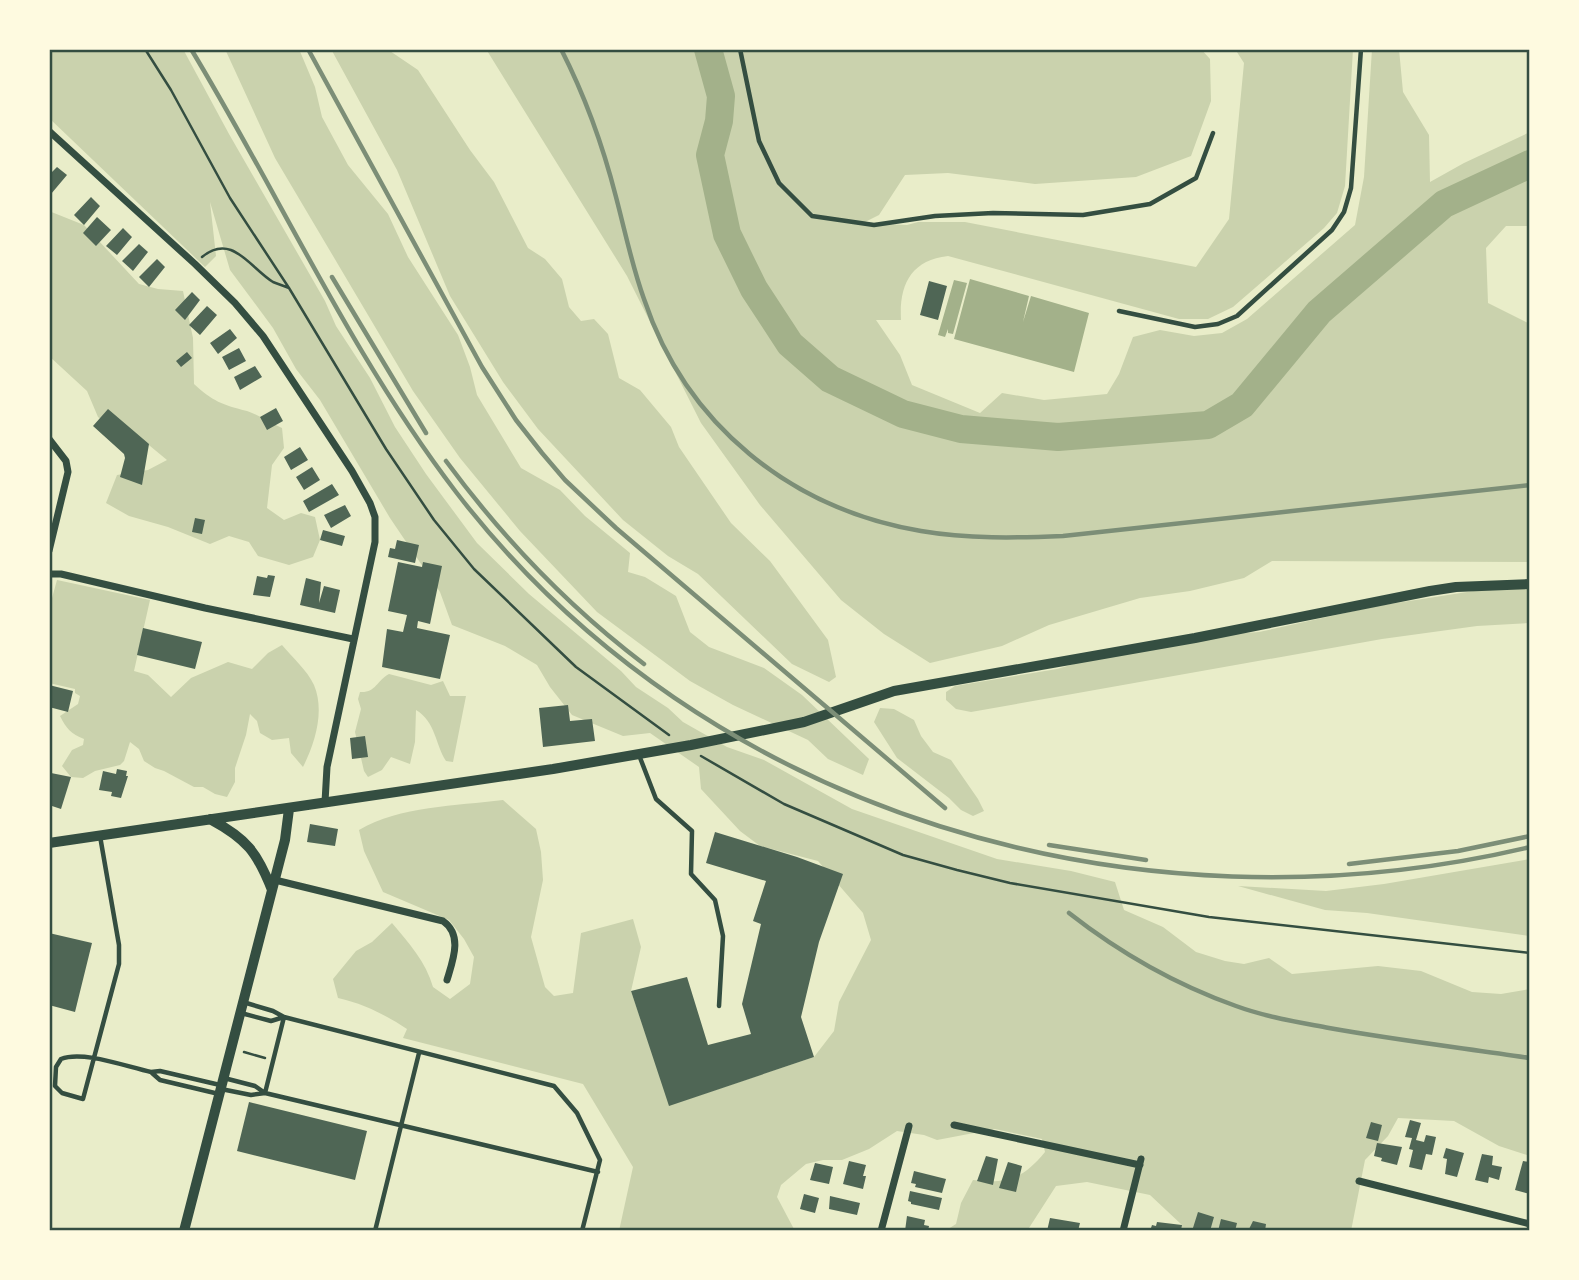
<svg xmlns="http://www.w3.org/2000/svg" width="1579" height="1280" font-family="Figtree,sans-serif">
<rect width="100%" height="100%" fill="#e9edc9"/>
<path fill="#cad2ad" d="M49 49H183L229 134 325 301 336 326 370 378 395 427 426 474 477 543 529 594 621 671 636 687 668 708 683 722 727 747 764 760 852 809 997 859 1071 871 1115 882 1124 910 1163 927 1196 952 1225 961 1244 964 1269 958 1292 974 1378 966 1421 971 1472 992 1501 994 1530 989V1156L1499 1146 1454 1121 1398 1118 1388 1136 1365 1160 1351 1231H1181L1182 1225 1150 1195 1087 1182 1056 1186 1027 1231H945L956 1224 961 1203 973 1180C1007 1184 1023 1179 1045 1152L1042 1139 995 1129 937 1140 924 1135 897 1131 869 1149 842 1160H823L806 1164 781 1185 777 1197 795 1231H619L633 1167 583 1084 403 1038 407 1029C384 1014 364 1004 338 998L333 979 356 951 372 942 392 923C409 943 426 962 433 987L450 999 470 984 474 957 464 939 449 920 383 892 364 851 359 830C400 806 456 806 503 800L536 829 541 852 543 880 531 937 545 987 554 996 573 993 581 933 633 919 641 947 631 991 670 1105 814 1057 834 1031 839 1002 871 940 863 913 818 861 760 846 740 831 701 789 699 767 650 733 623 736 572 715 550 687 537 665 505 646 452 625 440 592 390 518 320 400 296 369 273 328 230 270 210 202 216 256 205 267 49 118Z
M225 49H299L315 87 322 117 348 165 388 214 408 257 458 335 470 367 477 395 521 468 560 490 585 516 630 553 628 572 645 577 676 596 690 632 709 647 764 668 802 695 869 759 863 775 828 759 808 740 733 705 690 681 597 612 520 531 460 458 413 391 275 158Z
M331 49H387L418 70 470 150 494 182 528 248 545 259 562 279 569 307 581 321 594 319 608 334 619 378 640 390 671 427 679 447 731 523 770 561 828 640 836 677 829 682 792 664 698 574 668 556 623 520 538 429 503 382 450 296 397 170Z
M486 49H1201L1210 59 1211 101 1191 156 1136 177 1035 184 948 173 905 175 879 215 863 223 907 225 918 222H965L1196 267 1229 219 1244 63 1235 49H1353L1345 186 1337 213 1324 228 1233 307 1208 319H1179L948 256C911 260 899 285 901 320H876L900 355 912 385 980 413 1002 393 1044 400 1107 394 1119 374 1133 337 1160 330 1194 336 1222 333 1247 319 1355 225 1364 177 1372 49H1399L1403 92 1429 135 1430 182 1464 163 1530 132V226H1506L1486 248 1488 303 1530 324V562L1272 561 1244 578 1190 591 1140 598 1049 625 1002 646 930 663 884 634 841 600 760 505 701 423 627 276Z
M49 211 84 225 139 284 158 289 183 291 193 338 194 384C212 401 223 405 247 411 259 415 271 423 282 428L284 448 272 465 267 508 284 520 301 513 315 517 320 540 313 557 289 565 258 556 249 542 229 536 210 544 168 527 129 516 106 503 117 475 148 470 167 460 144 441 119 435 98 417 87 391 49 356Z
M57 580 150 600 134 671 148 675 171 697 191 678 228 662 252 669 268 653 282 645C292 657 307 670 314 685 325 711 315 743 303 767L291 753 289 738 272 740 260 733 257 721 250 714 246 735 235 768V782L227 797 215 794 203 787H194L164 771 155 768 144 761 139 749 130 742 124 761 120 765 95 771 83 778 71 777 62 766 72 750 83 745 84 739C71 734 66 728 60 716L78 704 80 696 75 693V689L49 683V609Z
M1530 589V623L1477 626 1382 639 971 712 956 709 946 700V692L955 686 1057 669 1091 659 1231 634 1259 632 1377 606 1480 590Z
M389 674 431 685 443 681 450 696H466L453 762 446 761C435 744 436 722 416 710L415 742 410 764 391 757 382 770 368 777 364 771 355 732 361 709 358 699 360 692C376 693 376 681 389 674Z
M880 708 894 709 914 720 921 736 933 752 951 760 978 799 984 811 973 816 961 810 949 798 897 758 874 722Z
M1530 859V936L1367 913 1325 910 1238 886 1326 891 1384 884Z"/>
<path fill="#a3b18a" d="M970 279 1029 296 1023 322 1031 296 1089 313 1074 372 954 339Z
M954 280 967 283 953 334 948 333V329L945 337 938 335Z"/>
<g fill="none" stroke-linecap="round" stroke-linejoin="round">
<path stroke="#a3b18a" stroke-width="28" d="M708 49 721 96 719 121 710 155 727 234 754 289 790 344 830 379 903 414 961 429 1058 437 1208 425 1242 405 1319 312 1444 204 1530 164"/>
</g>
<path fill="#4f6655" d="M57 167 67 175 51 194 49 192V175Z
M91 197 100 206 84 225 74 215Z
M97 217 111 230 96 246 83 233Z
M123 228 132 237 117 255 106 246Z
M139 244 148 252 133 271 122 261Z
M157 259 165 267 149 287 139 277Z
M929 281 947 286 938 320 920 315Z
M192 292 200 300 185 320 175 310Z
M207 306 217 315 200 335 189 325Z
M230 329 237 338 218 354 210 343Z
M239 348 246 361 229 370 222 357Z
M187 352 192 358 181 367 176 361Z
M255 366 262 377 240 390 234 377Z
M276 408 283 421 267 430 260 417Z
M108 409 149 444 142 485 120 477 125 458 124 454 93 426Z
M300 447 308 460 291 470 284 457Z
M312 467 320 480 304 490 296 477Z
M332 484 339 495 309 512 303 501Z
M345 505 351 516 331 528 324 515Z
M195 518 205 520 202 534 192 532Z
M323 530 345 536 342 546 320 540Z
M397 540 419 545 415 563 388 557 390 548 395 549Z
M398 562 422 567 423 562 442 566 430 624 418 621 417 628 450 635 440 679 382 667 387 629 403 632 407 615 388 611Z
M268 575 275 576 270 597 253 595 257 576 267 578Z
M306 578 321 582 319 603 324 586 340 590 335 613 300 605Z
M143 628 202 642 195 669 137 655Z
M49 685 73 691 68 712 49 707Z
M568 705 570 721 592 719 595 741 543 747 539 708Z
M365 736 368 757 352 759 350 738Z
M117 769 127 771 126 776H128L121 798 111 796 112 792 99 790 103 771 116 774Z
M51 773 71 777 61 809 49 805Z
M310 824 338 829 335 846 307 842Z
M715 832 797 857 843 874 819 942 801 1017 814 1057 669 1106 631 991 687 977 708 1045 751 1034 742 1004 761 924 753 921 766 881 706 863Z
M49 933 92 943 75 1012 49 1005Z
M249 1102 367 1131 355 1180 237 1151Z
M1410 1120 1421 1123 1416 1140 1424 1142 1426 1135 1436 1137 1432 1155 1426 1154 1422 1170 1409 1167 1413 1150 1409 1149 1412 1138 1405 1137Z
M1371 1122 1382 1125 1378 1141 1366 1138Z
M1377 1143 1402 1147 1397 1165 1381 1161 1382 1158 1374 1156Z
M1446 1148 1464 1153 1457 1177 1445 1174 1447 1159 1443 1158Z
M1482 1154 1493 1156 1492 1165 1502 1167 1499 1180 1489 1177 1488 1183 1475 1180Z
M986 1156 998 1159 993 1185 977 1181Z
M849 1161 866 1165 863 1176H866L863 1189 843 1184Z
M1523 1161 1530 1162V1194L1515 1190Z
M1008 1162 1022 1166 1016 1192 999 1188Z
M815 1163 833 1167 829 1184 810 1180Z
M914 1171 946 1179 942 1193 915 1187 916 1184 911 1183Z
M910 1191 942 1198 939 1210 911 1204V1202L908 1201Z
M804 1194 819 1198 815 1213 800 1209Z
M830 1196 860 1203 857 1215 829 1209Z
M1198 1212 1214 1217 1210 1231H1192Z
M907 1216 925 1220 924 1225 929 1226 928 1231H905Z
M1050 1218 1080 1223 1078 1231H1047Z
M1221 1219 1237 1223 1235 1231H1218Z
M1253 1221 1266 1224 1265 1231H1248Z
M1157 1222 1182 1225 1181 1231H1150L1152 1225 1156 1226Z"/>
<g fill="none" stroke-linecap="round" stroke-linejoin="round">
<path stroke="#344e41" stroke-width="2.5" d="M145 49 171 90 230 198 289 288 386 449 434 520 474 569 576 667 669 735
M202 257C232 232 250 268 273 282 278 284 284 286 289 288
M701 756 784 804 903 855 957 870 1010 883 1209 917 1530 953
M244 1052 265 1058"/>
<path stroke="#344e41" stroke-width="4.5" d="M740 49 759 141 779 183 812 216 874 225 935 216 993 213 1083 215 1150 204 1196 178 1213 133
M1119 311 1195 327 1218 324 1237 316 1332 230 1344 212 1351 188 1361 49
M639 755 656 799 692 831 691 874 715 900 723 936 719 1006
M100 836 119 945V964L83 1099 62 1093 55 1086 56 1067 61 1059C83 1050 127 1067 151 1072L160 1071 220 1085
M241 1013 271 1021 284 1017 273 1011 243 1002
M152 1073 160 1080 219 1094
M221 1089 251 1095 265 1093 255 1086 224 1078
M375 1231 419 1053
M582 1231 600 1160 577 1113 554 1086 284 1017 265 1093 598 1172"/>
<path stroke="#344e41" stroke-width="7" d="M49 131 195 264 235 303 263 336 352 471 370 503 375 517V542L327 767 325 802
M49 439 66 461 68 472 49 551
M49 574H61L205 608 353 639
M275 880 443 921C463 935 453 960 447 980
M954 1125 1140 1165
M1359 1181 1530 1224
M881 1231 909 1126
M1123 1231 1141 1159"/>
<path stroke="#344e41" stroke-width="10" d="M210 819C247 839 257 852 272 890
M49 843 553 769 691 745 804 722 894 691 1195 638 1430 591 1456 587 1530 584
M184 1231 285 840 289 809"/>
<path stroke="#7c8e77" stroke-width="4.5" d="M191 49C280 196 351 355 456 492 706 817 1138 940 1530 847
M308 49 482 367 516 420 542 453 565 480 616 528 945 808
M561 49C585 96 603 146 616 197 625 231 632 266 644 299 686 425 791 509 921 531 968 539 1016 538 1063 536L1530 485
M332 277 426 433
M446 461C502 537 569 607 644 664
M1049 845 1146 860
M1349 864 1458 851 1530 836
M1069 913C1120 953 1174 984 1236 1006 1266 1017 1298 1022 1329 1028 1396 1040 1463 1048 1530 1058"/>
</g>
<rect width="1579" height="1280" fill="none" stroke="#fefae0" stroke-width="102"/>
<rect x="51" y="51" width="1477" height="1178" fill="none" stroke="#344e41" stroke-width="2.5"/>
</svg>
